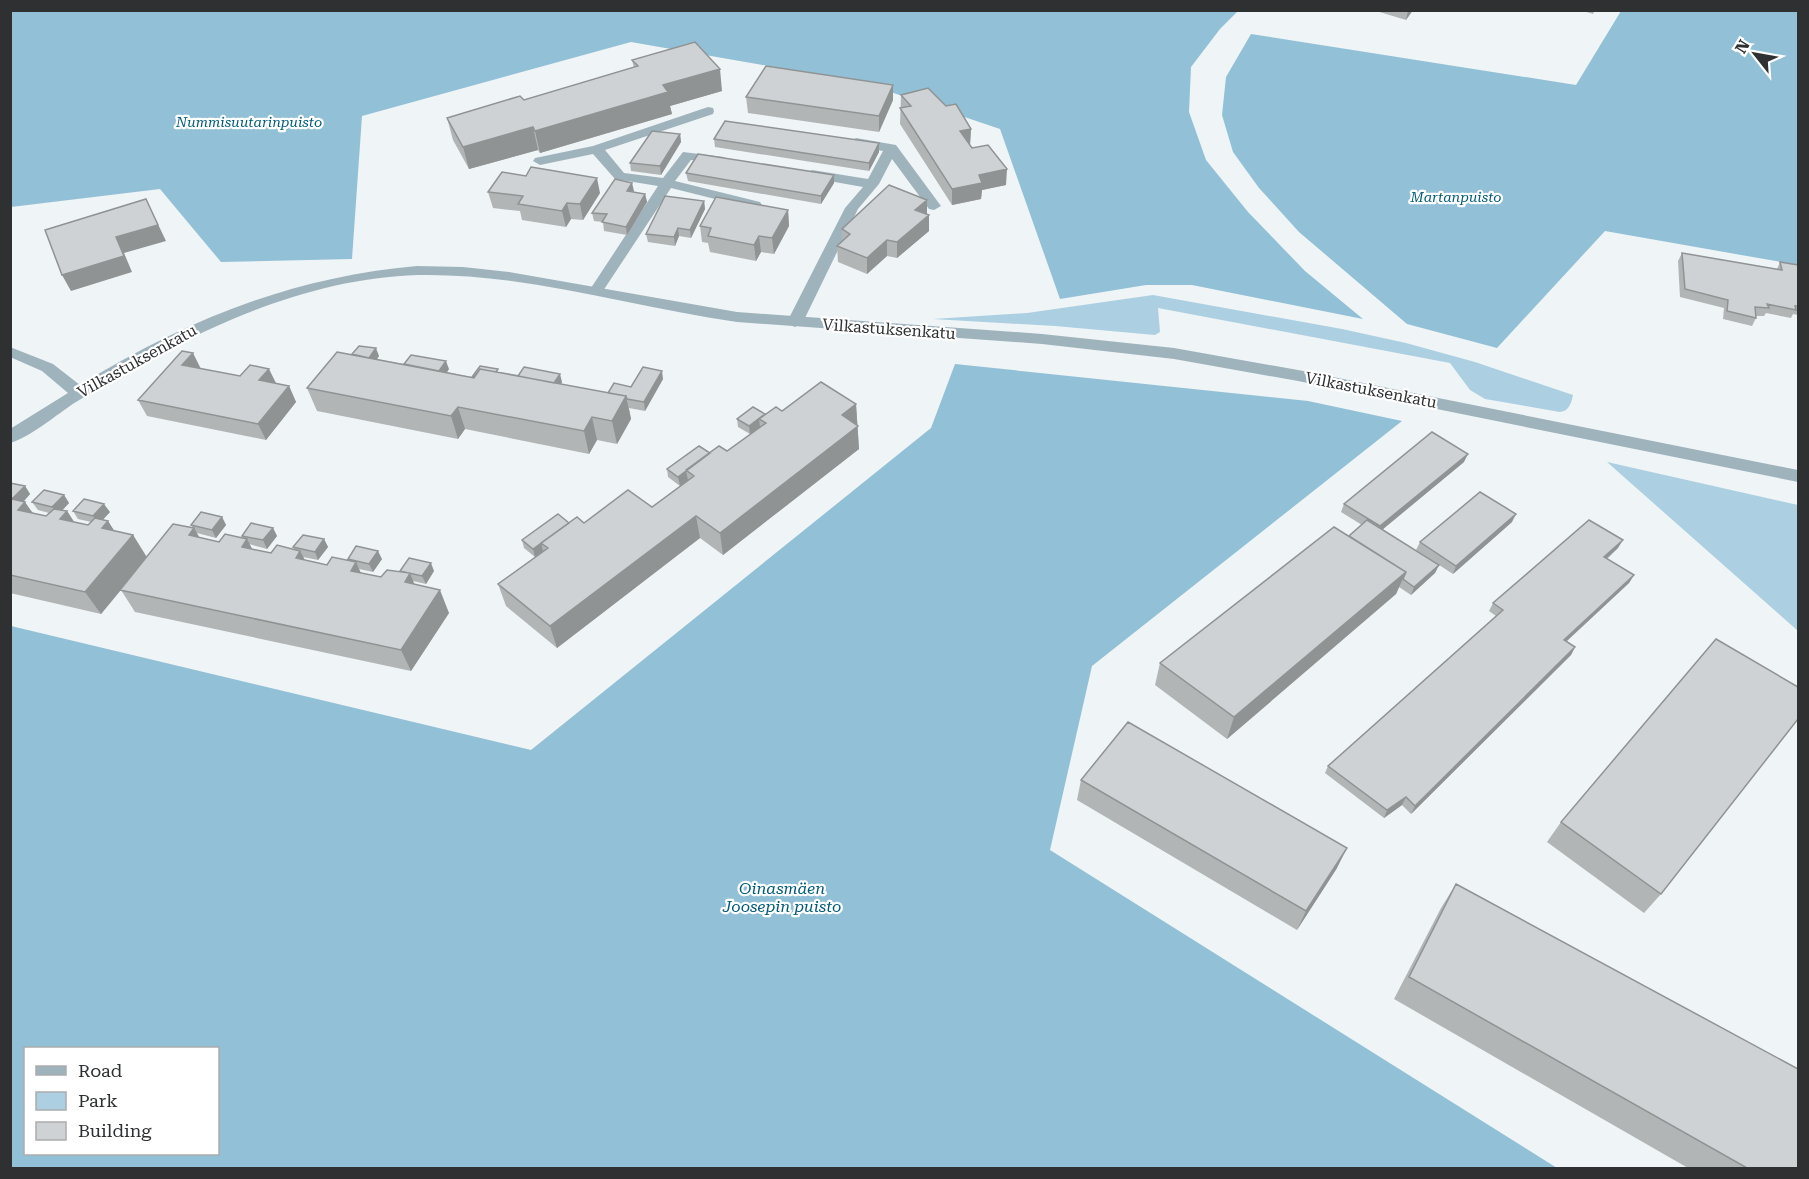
<svg xmlns="http://www.w3.org/2000/svg" width="1809" height="1179" font-family="'Roboto Serif',serif">
<rect width="100%" height="100%" fill="#eff4f6"/>
<path fill="#acd0e2" d="M1153 295 1342 329 1406 343 1475 362 1573 395C1571 404 1569 411 1560 412L1485 399 1470 390 1450 363 1158 308 1160 332 1155 335 1055 326 933 319 1027 313Z
M1607 462 1798 505V631Z"/>
<path fill="#92c0d6" fill-rule="evenodd" d="M10 11H1238L1220 29 1191 67 1189 112 1206 160 1248 212 1305 271 1363 319 1192 285H1146L1060 299 1000 129 861 82 631 42 362 116 352 259 221 262 160 189 11 207Z
M1621 11H1798V265L1605 231 1497 348 1407 324 1299 232 1259 188 1233 152 1222 115 1226 77 1251 34 1576 85Z
M955 364 1308 401 1402 421 1092 666 1050 850 1557 1168H11V626L531 750 931 428ZM26 1048H218V1154H26Z"/>
<g fill="none" stroke-linecap="round" stroke-linejoin="round">
<path fill="#9fb3bd" fill-rule="evenodd" d="M708 107 713 108 714 111 713 114 605 150 624 173 663 178 683 152 724 157 726 160 724 163 691 160 675 181 760 202 762 205 755 209 671 188 601 294H591L589 291 658 186 615 179 593 154 540 165 533 161 535 158 593 146Z
M856 138 896 145 941 206 934 210 929 209 892 159 879 184 858 209 803 322 795 327 790 325 787 322 845 208 863 187 812 178 805 174 812 170 868 179 883 151 851 145 849 142Z"/>
<path fill="#9fb3bd" fill-rule="evenodd" d="M417 266 463 267 509 272 737 312 1042 334 1174 348 1298 370 1798 470V482L1298 381 1174 359 1042 344 737 322C631 307 526 273 418 275 345 277 273 300 208 330 162 351 119 376 76 402 57 414 31 437 10 443V429L68 393 42 371 10 357V347L53 364 80 385C186 320 292 277 417 266Z"/>
</g>
<path fill="#b1b5b6" d="M1373 10H1413L1406 20Z
M1580 10H1595L1593 14Z
M632 60 722 91 670 106 672 114 540 153 538 150 469 169 453 140 447 118 524 100 634 68Z
M893 85V100L879 132 748 113 746 97Z
M901 95 946 106 971 129 970 145 1006 185 982 190 981 199 952 205 900 124Z
M680 134 681 142 661 175 631 171 630 163Z
M714 139 879 152 869 171 715 147Z
M686 173 834 183 821 204 688 181Z
M632 183 633 192 645 194 647 202 627 235 604 231 603 222 594 221 592 213Z
M488 192 600 193 583 220 571 219 566 227 522 220 520 211 493 208Z
M704 201 705 209 691 238 679 236 675 246 648 242 646 234Z
M788 210 789 226 774 254 761 252 756 261 710 252 708 243 702 242 700 226Z
M927 214 929 215V231L897 258 887 256 867 274 838 262 837 246 842 241V229Z
M1682 253 1777 269 1780 262 1798 265V315L1793 314 1791 318 1766 313 1764 316H1756V318L1752 326 1723 319 1724 308 1680 297 1678 261Z
M352 354 379 356 377 359 404 364 449 369 447 372 472 377 500 372 562 382 561 384 608 393 663 379 645 411 629 408 631 419 617 444 597 440 589 454 465 429 458 439 317 411 307 388Z
M201 369 289 386 296 402 266 440 147 416 138 400Z
M856 404 859 449 723 555 700 538 557 648 506 606 498 584 535 557 524 548 522 540 569 523H584L652 507 688 480 680 486 668 477 667 469 710 453 727 451 750 434 738 427 737 419 782 411Z
M1464 462 1382 530 1439 565 1435 573 1411 595 1399 587 1396 594 1227 739 1155 685 1160 663 1349 536 1362 525 1341 512 1344 504Z
M10 483 25 486 30 494 23 502 33 513 46 516 49 513 38 510 32 502 64 495 69 503 62 510 67 511 74 522 88 525 91 522 78 519 73 511 110 512 102 520 108 521 114 531 133 535 147 557 193 528 191 525 222 517 226 525 216 538 197 533 199 537 219 542 243 538 242 536 273 528 277 536 267 549 249 544 252 549 271 553 294 549 293 547 324 539 328 547 318 560 303 557 305 560 327 565 348 560V559H382L373 572 359 569 361 573 381 577 401 572 400 571H434L426 584 413 581 414 584 449 613 411 671 135 612 121 590 101 614 10 593Z
M1512 522 1453 574 1416 550 1420 542Z
M1618 548 1607 559 1634 575 1629 583 1566 642 1575 647 1571 655 1411 814 1402 805 1384 818 1325 773 1328 766 1496 616 1489 611 1493 603Z
M1081 780 1337 868 1297 930 1077 800Z
M1561 822 1661 894 1644 913 1547 842Z
M1456 884 1798 1168H1688L1394 999 1441 908Z"/>
<path fill="#909394" d="M1408 10H1413L1406 20Z
M720 69 722 91 670 106 672 114 540 153 535 131 663 85Z
M893 85V100L879 132V116Z
M533 127 538 150 469 169 463 147Z
M971 129 970 145 959 146 960 131Z
M680 134 681 142 661 175 660 166Z
M879 143V152L869 171V163Z
M1007 169 1006 185 982 190 981 199 952 205V189L979 175Z
M834 175V183L821 204V196Z
M597 178 600 193 583 220 580 204Z
M632 183 634 191 629 199 627 191Z
M645 194 647 202 627 235 626 227Z
M146 199 166 241 124 253 132 272 71 291 62 275 116 237Z
M927 200V216L915 210Z
M704 201 705 209 691 238 690 230Z
M567 203 571 219 566 227 562 211Z
M788 210 789 226 774 254 772 238Z
M929 215V231L897 258V242Z
M678 228 679 236 675 246 674 237Z
M759 236 761 252 756 261 754 245Z
M887 240V256L867 274V258Z
M376 348 379 356 371 368 367 360Z
M193 353 201 369 182 365Z
M446 361 449 369 441 381 438 372Z
M269 369 277 385 259 380Z
M662 371 663 379 645 411 644 402Z
M560 374 562 382 555 394 552 385Z
M289 386 296 402 266 440 258 424Z
M626 396 631 419 617 444 612 421Z
M856 404 859 449 723 555 720 533 842 415Z
M458 407 465 429 458 439 451 416Z
M592 417 597 440 589 454 584 431Z
M759 419 760 427 750 434 749 426Z
M1468 454 1464 462 1377 534 1380 526Z
M686 471 688 480 680 486 678 477Z
M25 486 30 494 19 507 13 498Z
M64 495 69 503 58 515 52 507Z
M25 502 41 525 18 510Z
M104 504 110 512 99 524 93 516Z
M67 511 82 534 60 519Z
M1516 514 1512 522 1453 574 1456 566Z
M696 516 700 538 557 648 550 626Z
M222 517 226 525 216 538 212 530Z
M108 521 122 543 102 528Z
M194 528 207 551 189 535Z
M273 528 277 536 267 549 263 540Z
M133 535 147 558 101 614 85 592Z
M247 539 259 562 242 547Z
M324 539 328 547 318 560 315 552Z
M1623 540 1618 548 1599 565 1604 557Z
M541 543 543 551 535 557 533 549Z
M300 551 312 573 296 558Z
M378 551 382 559 373 572 369 564Z
M356 562 366 585 351 571Z
M431 563 434 571 426 584 422 576Z
M1439 565 1435 573 1411 595 1414 587Z
M1406 572 1396 594 1227 739 1234 717Z
M410 573 419 596 405 582Z
M1634 575 1629 583 1559 648 1564 640Z
M440 590 449 613 411 671 401 650Z
M1575 647 1571 655 1411 814 1415 806Z
M1406 797 1402 805 1384 818 1387 810Z
M1347 848 1337 868 1297 930 1306 911Z"/>
<path fill="#ced2d4" stroke="#909394" stroke-width="1.5" d="M695 42 720 69 663 85 668 92 535 131 533 127 463 147 447 118 520 96 524 100 638 66 632 60Z
M766 66 893 85 879 116 746 97Z
M928 88 946 106 956 104 971 129 960 131 972 148 988 145 1007 169 979 175 982 183 952 189 900 108 911 106 901 95Z
M725 121 879 143 869 163 714 139Z
M652 131 680 134 660 166 630 163Z
M698 154 834 175 821 196 686 173Z
M531 167 597 178 580 204 567 203 562 211 518 204 523 196 488 192 502 172 526 176Z
M615 179 632 183 627 191 645 194 626 227 602 222 607 214 592 213Z
M889 185 927 200 915 210 929 215 897 242 887 240 867 258 837 246 850 234 842 229Z
M665 196 704 201 690 230 678 228 674 237 646 234Z
M716 197 788 210 772 238 759 236 754 245 708 236 711 228 700 226Z
M146 199 158 225 116 237 124 256 62 275 45 230Z
M1682 253 1782 270 1780 262 1798 265V306H1795L1796 310 1767 304 1769 308 1755 307 1756 318 1727 311 1728 300 1685 289Z
M359 346 376 348 369 358 352 354Z
M182 351 193 353 182 365 240 376 250 365 269 369 259 380 289 386 258 424 138 400Z
M337 352 474 378 480 369 626 396 612 421 592 417 584 431 458 407 451 416 307 388Z
M411 355 446 361 439 371 404 364Z
M480 366 498 369 496 372 480 369 474 377H472Z
M524 367 560 374 554 383 518 376Z
M643 367 662 371 644 402 627 399 626 396 608 393 614 383 631 387Z
M821 382 856 404 842 415 858 426 720 533 696 516 550 626 498 584 548 548 541 543 577 517 584 523 628 490 652 507 694 476 686 470 719 446 727 451 766 423 759 419 776 407 782 411Z
M753 407 765 414 749 426 737 419Z
M1432 432 1468 454 1380 526 1344 504Z
M699 446 710 453 678 477 667 469Z
M10 483 25 486 13 498H10Z
M44 490 64 495 52 507 32 502Z
M1480 492 1516 514 1456 566 1420 542Z
M12 499 25 502 18 510 46 516 54 509 67 511 60 519 88 525 95 518 108 521 102 528 133 535 85 592 10 575V500Z
M84 499 104 504 93 516 73 511Z
M201 512 222 517 212 530 191 525Z
M558 514 569 523 533 549 522 540Z
M1367 520 1439 565 1414 587 1403 579 1406 572 1349 536Z
M1589 520 1623 540 1604 557 1634 575 1564 640 1575 647 1415 806 1406 797 1387 810 1328 766 1503 610 1493 603Z
M251 523 273 528 263 540 242 536Z
M173 524 194 528 189 535 219 542 225 534 247 539 242 547 271 553 277 545 300 551 296 558 327 565 332 557 356 562 351 571 381 577 387 570 410 573 405 582 440 590 401 650 120 590Z
M1334 527 1406 572 1234 717 1160 663Z
M303 535 324 539 315 552 293 547Z
M356 546 378 551 369 564 348 559Z
M409 558 431 563 422 576 400 571Z
M1716 639 1798 687V719L1661 894 1561 822Z
M1128 722 1347 848 1306 911 1081 780Z
M1456 884 1798 1069V1168H1747L1409 977Z"/>
<g text-anchor="middle" dominant-baseline="central" stroke-width="4.5" stroke-linejoin="round" paint-order="stroke">
<g font-size="14" font-style="italic" fill="#005b79" stroke="#fff">
<text x="249" y="122">Nummisuutarinpuisto</text>
<text x="1456" y="197">Martanpuisto</text>
</g>
<g font-size="16" fill="#2e3031" stroke="#fff">
<text transform="translate(889 329) rotate(4)">Vilkastuksenkatu</text>
<text transform="translate(137 361) rotate(-29)">Vilkastuksenkatu</text>
<text transform="translate(1371 390) rotate(11)">Vilkastuksenkatu</text>
</g>
<g font-size="16" font-style="italic" fill="#005b79" stroke="#fff">
<text x="782" y="888">Oinasmäen<tspan x="782" dy="18">Joosepin puisto</tspan></text>
</g>
</g>
<rect width="1809" height="1179" fill="none" stroke="#2e3031" stroke-width="24"/>
<rect x="24" y="1047" width="195" height="108" fill="#ffffff" stroke="#abacad" stroke-width="1.5"/>
<rect x="36" y="1066" width="30" height="9" fill="#9fb3bd" stroke="#abacad" stroke-width="1.5"/>
<text x="78" y="1077" font-size="18" fill="#2e3031">Road</text>
<rect x="36" y="1092" width="30" height="18" fill="#acd0e2" stroke="#abacad" stroke-width="1.5"/>
<text x="78" y="1107" font-size="18" fill="#2e3031">Park</text>
<rect x="36" y="1122" width="30" height="18" fill="#ced2d4" stroke="#abacad" stroke-width="1.5"/>
<text x="78" y="1137" font-size="18" fill="#2e3031">Building</text>
<g transform="translate(1755 54) rotate(301)" stroke="#ffffff" stroke-width="4.5" paint-order="stroke">
<path d="M0-4.5L10 22L0 15L-10 22Z" fill="#2e3031"/>
<text y="-9" font-size="16" font-weight="bold" text-anchor="middle" fill="#2e3031">N</text>
</g>
</svg>
